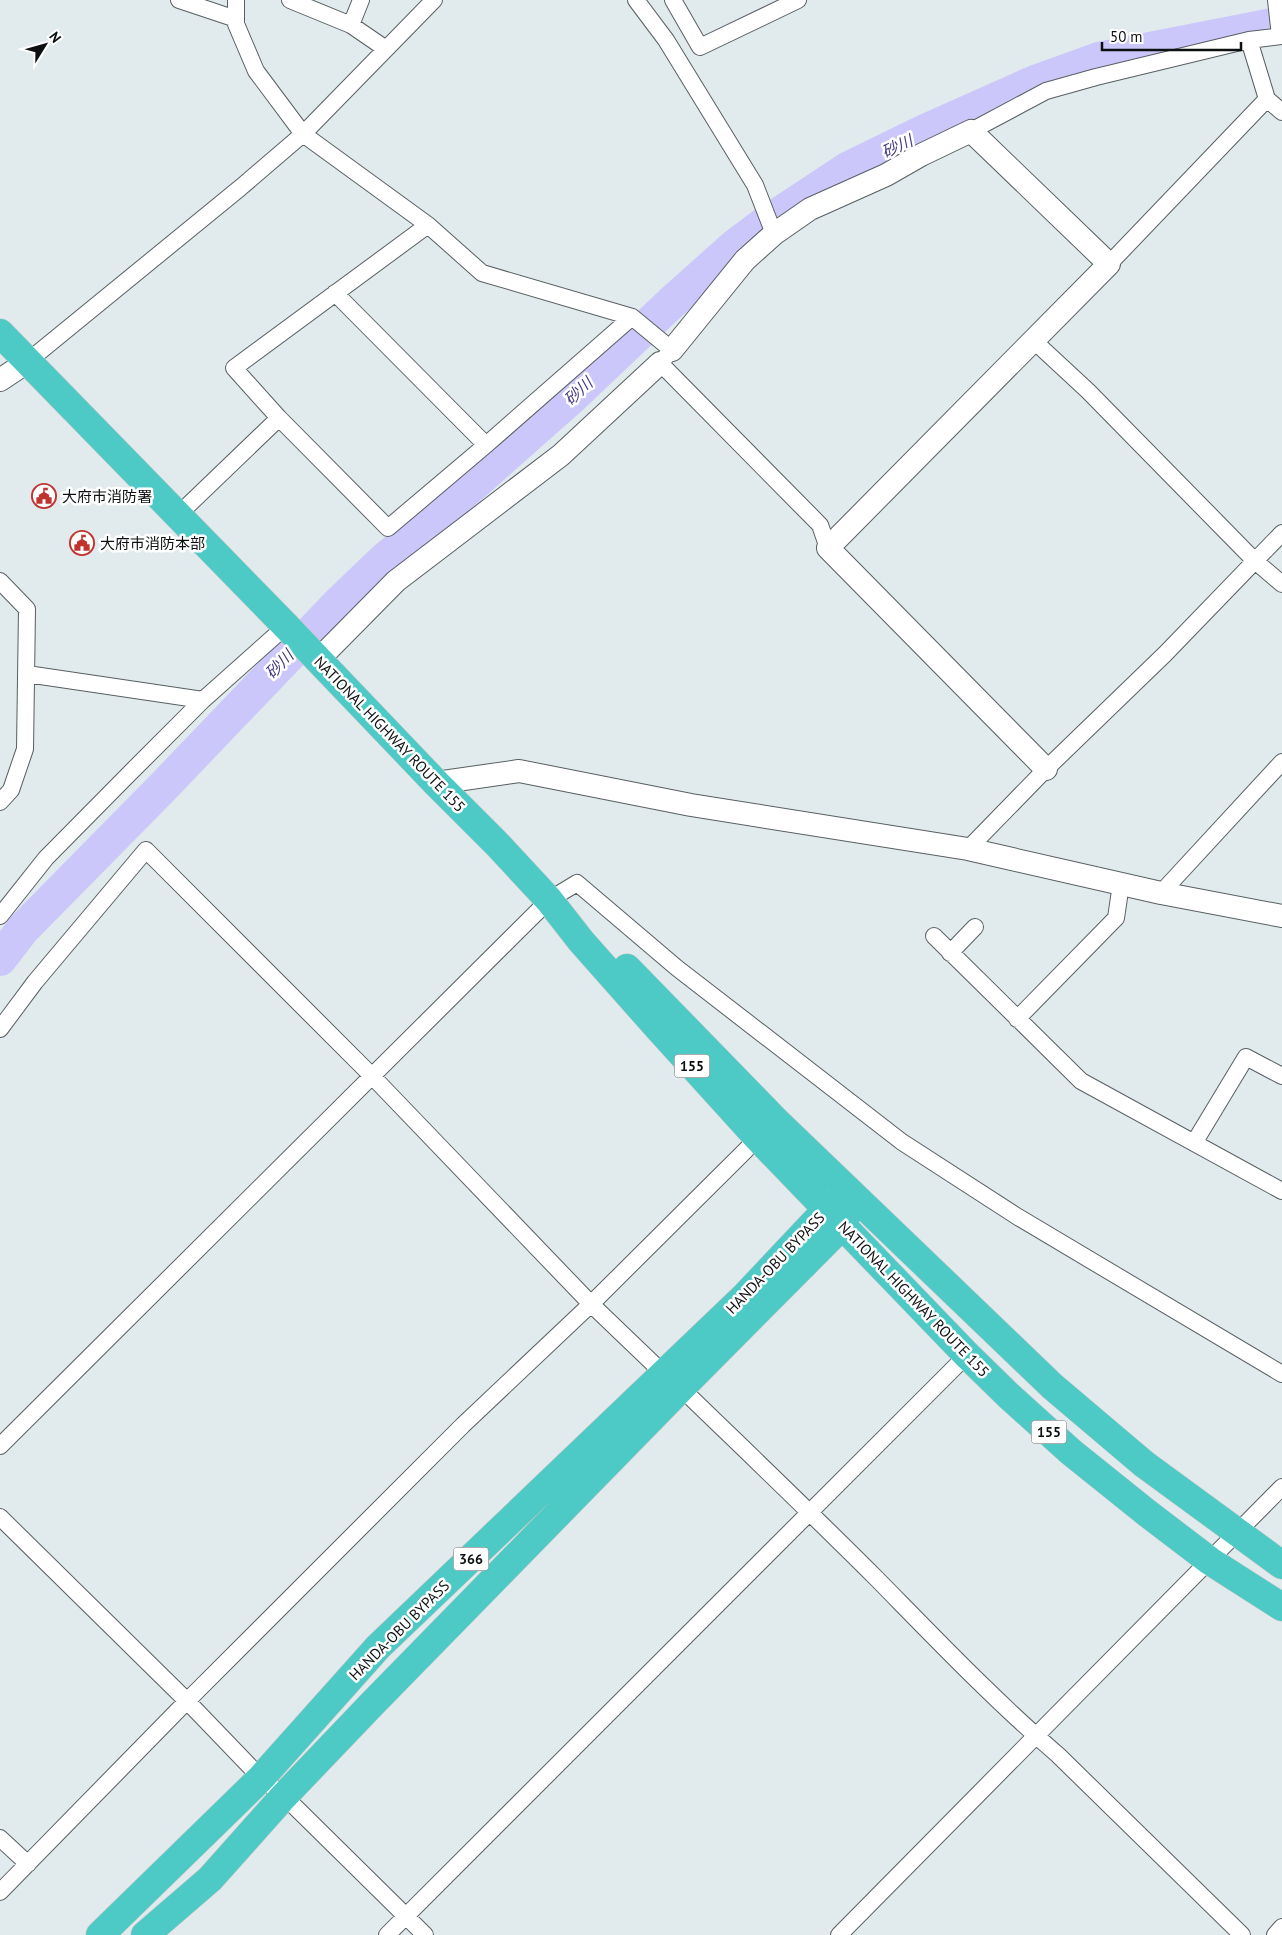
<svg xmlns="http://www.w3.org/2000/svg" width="1282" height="1935" font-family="'PT Sans','Noto Sans JP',sans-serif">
<rect width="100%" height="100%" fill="#e1eaed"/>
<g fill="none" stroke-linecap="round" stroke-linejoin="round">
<path stroke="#ccc7fa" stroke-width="34" d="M0 959 23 929 162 788 338 604 386 558 424 528 573 396 671 303 736 245 764 224 849 168 925 131 1035 82 1099 59 1282 23"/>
<defs>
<path id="street" d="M179 0 236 19
M236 0V24L256 71 303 134 428 225 482 273 632 317 672 350 660 363 820 525 828 548
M290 0 351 25 386 49
M636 0 666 40 755 185 774 234
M673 0 700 47 798 0
M1276 0 1280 36
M351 25 361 0
M1249 40 1267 99 1282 112
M971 131 1046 91 1096 77 1249 40 1282 36
M428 225 234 368 279 418 388 528 486 445 632 317
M1109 264 1267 99
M335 293 486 445
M1033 340 1088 391 1255 561 1282 584
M27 362 240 188 303 134 434 0
M178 515 279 418
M0 581 27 609 25 749 11 790 0 802
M27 674 203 700
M968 849 1046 769 1165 654 1282 533
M1161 893 1282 762
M0 916 46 858 129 774 203 700 286 626
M934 936 1081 1081 1282 1191
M950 953 975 927
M1017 1019 1116 918 1121 884
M0 1029 35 982 146 850 372 1076 591 1304 758 1138
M1194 1143 1246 1057 1282 1076
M681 1388C746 1451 812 1514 876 1578 935 1638 994 1700 1058 1755L1242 1935
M0 1446 549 900 577 883 677 968 902 1142 1018 1217 1282 1374
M0 1517 187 1701 463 1425 591 1304 664 1374
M0 1838 28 1864
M0 1892 187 1701 261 1778 284 1796 425 1935
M387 1935 967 1355
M839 1935 1282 1487
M1275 1935 1282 1927"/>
<path id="secondary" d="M672 350 745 260 774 234 810 209 886 175 921 155 971 131 1109 264 828 548 1046 769
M0 380 27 362
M318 660 396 581 561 455 660 363
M436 783 519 771 691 805 968 849 1161 893 1282 916"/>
<path id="highway" d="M0 333 286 626 436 783 496 843 549 900 581 941 659 1029 758 1138 967 1355 1009 1396 1071 1452 1147 1513 1210 1561 1282 1607
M627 968 776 1121 1052 1386 1144 1464 1282 1565
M100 1935 261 1778 378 1647 745 1296 827 1209 853 1195
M145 1935 210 1879 284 1796 371 1705 681 1388 843 1225 849 1208"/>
</defs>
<use href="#street" stroke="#585f62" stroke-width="18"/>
<use href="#secondary" stroke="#585f62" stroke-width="24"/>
<use href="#highway" stroke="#c5c6c6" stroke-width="29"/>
<use href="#street" stroke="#fff" stroke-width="16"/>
<use href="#secondary" stroke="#fff" stroke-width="22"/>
<use href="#highway" stroke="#4dcac5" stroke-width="28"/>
</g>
<defs>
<symbol id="civic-ring" viewBox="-11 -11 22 22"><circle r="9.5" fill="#fff" stroke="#c1332e" stroke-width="1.5"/><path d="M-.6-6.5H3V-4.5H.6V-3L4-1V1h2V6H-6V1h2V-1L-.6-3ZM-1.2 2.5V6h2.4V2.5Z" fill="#c1332e"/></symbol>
</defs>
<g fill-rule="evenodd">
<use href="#civic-ring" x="30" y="482" width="28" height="28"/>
<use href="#civic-ring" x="68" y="529" width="28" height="28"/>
</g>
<g text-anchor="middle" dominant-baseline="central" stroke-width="5" stroke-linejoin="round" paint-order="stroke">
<g fill="#fff" stroke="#565858" stroke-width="1">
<rect x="674.5" y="1054.5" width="35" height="23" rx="4"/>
<rect x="1031.5" y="1420.5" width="35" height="23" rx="4"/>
<rect x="453.5" y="1547.5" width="35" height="23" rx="4"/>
</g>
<g font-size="14" font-weight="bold" fill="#0d1011">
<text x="692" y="1066">155</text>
<text x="1049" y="1432">155</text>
<text x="471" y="1559">366</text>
</g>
<g font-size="15" fill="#0d1011" stroke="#fff" text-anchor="start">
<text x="62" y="496">大府市消防署</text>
<text x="100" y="543">大府市消防本部</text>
</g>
<g font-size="15" fill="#0d1011" stroke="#fff">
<text transform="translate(390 734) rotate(46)">NATIONAL HIGHWAY ROUTE 155</text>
<text transform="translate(775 1263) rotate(-46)">HANDA-OBU BYPASS</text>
<text transform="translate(914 1299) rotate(46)">NATIONAL HIGHWAY ROUTE 155</text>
<text transform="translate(399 1630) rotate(-45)">HANDA-OBU BYPASS</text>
</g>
<g font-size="16" font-style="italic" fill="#483983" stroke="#fff">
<text transform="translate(897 146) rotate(-25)">砂川</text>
<text transform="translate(578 391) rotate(-43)">砂川</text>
<text transform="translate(279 664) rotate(-46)">砂川</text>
</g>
</g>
<g transform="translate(45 45) rotate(53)" stroke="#ffffff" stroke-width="4" paint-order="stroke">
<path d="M0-4L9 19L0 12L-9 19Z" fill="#0d1011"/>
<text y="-8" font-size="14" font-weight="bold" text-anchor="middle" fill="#0d1011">N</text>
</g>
<path d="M1102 42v8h139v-8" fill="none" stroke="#0d1011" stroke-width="2.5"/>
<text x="1110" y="42" font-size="15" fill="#0d1011" stroke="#ffffff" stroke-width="4" paint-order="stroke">50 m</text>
</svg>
